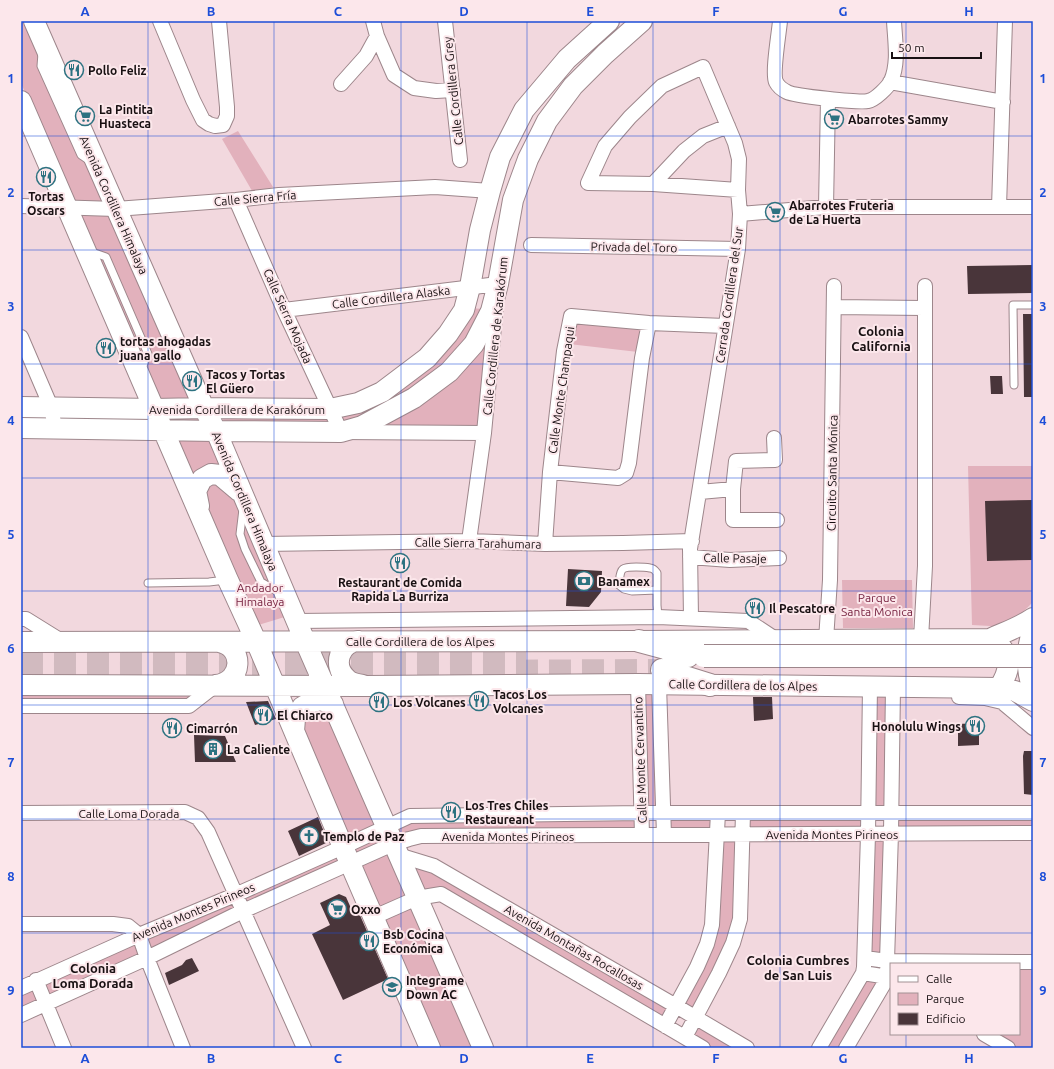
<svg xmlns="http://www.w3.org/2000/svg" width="1054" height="1069" font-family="Ubuntu,sans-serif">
<rect width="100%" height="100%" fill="#f2d8de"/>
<path fill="#e2b1bc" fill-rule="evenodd" d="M21 21H27L288 616 255 626 21 83Z
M238 131 273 187 255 196 222 139Z
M471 308 494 310 481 431 224 426 222 411 365 404Z
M575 318 642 327 638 352 569 344Z
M968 466H1033V602L1008 627 972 625Z
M842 580H912L913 628H843Z
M638 684 659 685 663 813H718L717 834H742L743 813H868L870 686 893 687 892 813H1033V833L892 834 887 961 1033 962V1048H1008L984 1034H1019V964H891V979L888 977 846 1048H819L863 973 888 977 887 961 865 958 868 834 742 835 740 919 733 943 719 973 695 1017 747 1048H703L685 1037 695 1017 676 1006 665 1026 441 894 417 898 398 855 434 866 676 1006 697 967 707 944 712 924 716 835H664L663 813 642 814V835L421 836 393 844 386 827 410 816 641 813ZM868 813H891V833H868Z
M21 693H200L187 700H21Z
M331 709 479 1048H441L299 725 307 711Z
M343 847 350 862 21 1015V988Z"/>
<path fill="#49353a" d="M1033 265V293L968 294 967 266Z
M1023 314H1033V397H1024Z
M990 376H1002L1003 394H991Z
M1033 500V560L987 561 985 501Z
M568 569 602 571 601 592 589 607 566 606Z
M753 697H772L773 719 754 721Z
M268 701 276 719 255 725 246 702Z
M979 723V745L958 746V724Z
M194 735 225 736 236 762H195Z
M1024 751H1033V795L1024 794 1023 756Z
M318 817 328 842 299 856 288 831Z
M339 894 346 897 354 915 359 913 388 979 343 1000 312 934 330 925 320 903Z
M192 958 199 971 169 985 165 973 182 965 186 960Z"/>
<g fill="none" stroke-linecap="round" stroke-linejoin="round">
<path stroke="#d1babf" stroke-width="22" stroke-dasharray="22 11" stroke-linecap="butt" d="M21 654 526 655
M21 673 662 670"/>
<defs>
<path id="lane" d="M42 53 41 66 81 155 90 161
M89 251 106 257 148 354 141 370
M1014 385 1013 305H1033
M243 509 240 534 245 549 261 582 280 593
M148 583 209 582 226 580
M657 590 632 591 624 589 619 585C620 580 619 572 623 569 627 566 645 567 650 568 653 568 655 570 657 573V605L658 617"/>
<path id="street" d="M160 21 193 100 203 120 209 124 215 126 223 125 227 116V107L219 21
M373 21 377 36 394 75 414 88 436 91 453 90
M445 21 460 160
M780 21C779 33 772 73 776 82 778 86 783 90 787 92 794 96 860 103 868 101 875 100 888 87 891 81 899 63 895 41 894 21
M890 82 1003 102
M341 84 366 56 377 36
M653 184 684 151 703 136 728 126
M236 200 284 310 341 432 484 433
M21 206 116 209 236 200 279 195 435 187 490 191
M826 207 828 99
M999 207 1005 21
M740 214 826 207H1033
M531 245 738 249
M834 307 924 308
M284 310 498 284 484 433 469 541
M21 337 51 407 55 428
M774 438 775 460 736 461 733 489V520H777
M550 472 618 478 626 473 629 463 642 358 649 323
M700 492 733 489
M263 544 469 541 545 544 623 543 692 541
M545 544 550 472 564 351 571 316 649 323 725 326
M690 557 730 560 779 558
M691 618 690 549 738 249 740 214 738 190 739 159 735 143 703 67 662 86 630 117 605 146 588 183 653 184 738 190
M21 619H26L63 642
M297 621 658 617 748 621 777 640
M921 639 925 566V286
M826 640 830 580 834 286
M638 684 642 835
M659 685 664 835
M959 697 985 698 1002 702 1033 728
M21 706H189L216 685
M21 813 185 812 198 818 208 832 304 1048
M398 855 434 866 676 1006 747 1048
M374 917 417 898 441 894 703 1048
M21 924H113L128 926 139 935 147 958 183 1048
M865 958 887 961 1033 962
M863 973 888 977 891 979
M36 980 64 1048
M21 988 139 935 235 895 343 847 410 816 642 813H1033
M21 1015 147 958 243 911 393 844 409 839 421 836 1033 833
M665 1026 697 967 707 944 712 925 718 813
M984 1034 1008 1048
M685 1037 719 973 733 943 740 919 743 813
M819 1048 863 973 864 967 868 834 870 686
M846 1048 888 977 887 961 891 833 893 687"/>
<path id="secondary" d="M34 21 141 265 204 408 216 431 305 641 483 1048
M21 101 228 580 256 641 343 847 430 1048
M21 407 154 409 204 408 330 409 358 403 382 392 427 358 448 334 464 310 470 287 480 230 490 191 500 157 524 110 567 59 609 21
M21 428 216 431 341 432 362 426 414 398 449 372 474 344 491 311 498 284 513 200 528 159 547 121 573 86 605 54 642 21
M199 506 196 491 202 479 211 474 220 475 239 491
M1033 629C1026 649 1026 670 1033 690
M359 641C340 642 332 665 346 678 350 683 357 684 363 685
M21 642 639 641 990 639C1005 632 1020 627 1033 618
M997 645C999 646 1003 649 1004 651 1013 663 1006 677 999 688
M21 685 365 686 638 684 999 688 1015 691 1033 701
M216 685C243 682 245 647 219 642
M294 731 295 719 302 707 309 703 320 700 333 704"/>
<path id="highway" d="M639 641 665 648 688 656
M662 670 710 685"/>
</defs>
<use href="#lane" stroke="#9d868b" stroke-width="9"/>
<use href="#street" stroke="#9d868b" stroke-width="16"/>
<use href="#secondary" stroke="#9d868b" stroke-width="22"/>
<use href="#highway" stroke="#9d868b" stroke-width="24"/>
<use href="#lane" stroke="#fff" stroke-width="7"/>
<use href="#street" stroke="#fff" stroke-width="14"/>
<use href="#secondary" stroke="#fff" stroke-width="20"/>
<use href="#highway" stroke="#fff" stroke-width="22"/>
<defs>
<path id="highway-bridge" d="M704 656H1033"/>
</defs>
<use href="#highway-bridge" stroke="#9d868b" stroke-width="24" stroke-linecap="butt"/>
<use href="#highway-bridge" stroke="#fff" stroke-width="22"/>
</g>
<path fill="none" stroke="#1d4ed8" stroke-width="1" stroke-opacity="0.55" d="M148 21V1048M274 21V1048M401 21V1048M527 21V1048M653 21V1048M780 21V1048M906 21V964M21 136H1033M21 250H1033M21 364H1033M21 478H1033M21 591H1033M21 705H1033M21 819H1033M21 933H1033M906 1034V1048"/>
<defs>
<symbol id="restaurant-ring" viewBox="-11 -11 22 22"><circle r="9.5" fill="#fce7eb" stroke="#2d7281" stroke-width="1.5"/><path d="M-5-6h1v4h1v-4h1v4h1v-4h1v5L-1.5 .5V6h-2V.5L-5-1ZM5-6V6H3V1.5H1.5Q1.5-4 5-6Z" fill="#2d7281"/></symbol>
<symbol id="supermarket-ring" viewBox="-11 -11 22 22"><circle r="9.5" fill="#fce7eb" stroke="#2d7281" stroke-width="1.5"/><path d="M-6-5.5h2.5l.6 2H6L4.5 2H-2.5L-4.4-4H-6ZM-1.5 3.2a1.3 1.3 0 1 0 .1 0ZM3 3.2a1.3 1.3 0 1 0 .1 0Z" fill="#2d7281"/></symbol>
<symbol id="bank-ring" viewBox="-11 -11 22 22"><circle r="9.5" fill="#fce7eb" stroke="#2d7281" stroke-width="1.5"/><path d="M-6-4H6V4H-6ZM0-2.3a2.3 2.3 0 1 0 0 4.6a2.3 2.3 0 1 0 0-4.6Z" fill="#2d7281"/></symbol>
<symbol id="building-ring" viewBox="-11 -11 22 22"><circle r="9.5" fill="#fce7eb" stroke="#2d7281" stroke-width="1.5"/><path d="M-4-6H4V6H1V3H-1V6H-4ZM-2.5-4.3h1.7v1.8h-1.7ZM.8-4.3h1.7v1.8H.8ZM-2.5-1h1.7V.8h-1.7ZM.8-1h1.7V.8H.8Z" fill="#2d7281"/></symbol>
<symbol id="church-ring" viewBox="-11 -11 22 22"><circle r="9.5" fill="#fce7eb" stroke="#2d7281" stroke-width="1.5"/><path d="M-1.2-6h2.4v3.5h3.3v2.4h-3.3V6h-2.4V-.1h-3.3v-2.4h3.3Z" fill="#2d7281"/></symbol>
<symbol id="school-ring" viewBox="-11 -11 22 22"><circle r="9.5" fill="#fce7eb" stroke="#2d7281" stroke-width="1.5"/><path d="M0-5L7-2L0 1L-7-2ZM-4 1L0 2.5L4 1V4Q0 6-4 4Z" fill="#2d7281"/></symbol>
</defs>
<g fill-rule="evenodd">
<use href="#restaurant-ring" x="63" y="59" width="22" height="22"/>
<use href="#supermarket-ring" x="74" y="105" width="22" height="22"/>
<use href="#supermarket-ring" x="823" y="108" width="22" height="22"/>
<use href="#restaurant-ring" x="35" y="166" width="22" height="22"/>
<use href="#supermarket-ring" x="764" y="201" width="22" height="22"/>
<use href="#restaurant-ring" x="95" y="337" width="22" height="22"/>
<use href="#restaurant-ring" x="181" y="370" width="22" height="22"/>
<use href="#restaurant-ring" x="389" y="552" width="22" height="22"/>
<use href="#bank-ring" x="573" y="570" width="22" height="22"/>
<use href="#restaurant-ring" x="744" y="597" width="22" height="22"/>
<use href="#restaurant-ring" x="468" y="690" width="22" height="22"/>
<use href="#restaurant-ring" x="368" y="691" width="22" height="22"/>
<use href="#restaurant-ring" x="252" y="704" width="22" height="22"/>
<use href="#restaurant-ring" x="964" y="715" width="22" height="22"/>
<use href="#restaurant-ring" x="161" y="717" width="22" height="22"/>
<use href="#building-ring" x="202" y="738" width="22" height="22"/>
<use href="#restaurant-ring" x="440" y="801" width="22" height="22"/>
<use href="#church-ring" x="298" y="825" width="22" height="22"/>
<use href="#supermarket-ring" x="326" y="898" width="22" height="22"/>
<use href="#restaurant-ring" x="358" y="930" width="22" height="22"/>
<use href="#school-ring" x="381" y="976" width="22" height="22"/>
</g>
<g text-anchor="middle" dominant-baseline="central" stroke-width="4" stroke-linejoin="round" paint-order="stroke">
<g font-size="12" font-weight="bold" fill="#181012" stroke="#fce7eb" text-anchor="start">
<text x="88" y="70">Pollo Feliz</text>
<text x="99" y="109">La Pintita<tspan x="99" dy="14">Huasteca</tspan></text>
<text x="848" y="119">Abarrotes Sammy</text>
<text x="46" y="196" text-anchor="middle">Tortas<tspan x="46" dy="14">Oscars</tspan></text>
<text x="789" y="205">Abarrotes Fruteria<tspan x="789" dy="14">de La Huerta</tspan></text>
<text x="120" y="341">tortas ahogadas<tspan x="120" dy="14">juana gallo</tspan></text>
<text x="206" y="374">Tacos y Tortas<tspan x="206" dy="14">El Güero</tspan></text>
<text x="598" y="581">Banamex</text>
<text x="400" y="582" text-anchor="middle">Restaurant de Comida<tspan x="400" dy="14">Rapida La Burriza</tspan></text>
<text x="769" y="608">Il Pescatore</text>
<text x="493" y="694">Tacos Los<tspan x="493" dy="14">Volcanes</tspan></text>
<text x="393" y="702">Los Volcanes</text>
<text x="277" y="715">El Chiarco</text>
<text x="961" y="726" text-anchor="end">Honolulu Wings</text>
<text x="186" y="728">Cimarrón</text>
<text x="227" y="749">La Caliente</text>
<text x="465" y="805">Los Tres Chiles<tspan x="465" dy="14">Restaureant</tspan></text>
<text x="323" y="836">Templo de Paz</text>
<text x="351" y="909">Oxxo</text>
<text x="383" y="934">Bsb Cocina<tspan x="383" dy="14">Económica</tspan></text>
<text x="406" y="980">Integrame<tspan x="406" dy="14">Down AC</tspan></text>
</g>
<g font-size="12" fill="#181012" stroke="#fce7eb">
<text transform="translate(453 91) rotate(-96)">Calle Cordillera Grey</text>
<text transform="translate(255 198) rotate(-5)">Calle Sierra Fría</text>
<text transform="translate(114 205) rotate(66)">Avenida Cordillera Himalaya</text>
<text transform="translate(634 247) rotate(1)">Privada del Toro</text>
<text transform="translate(729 295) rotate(-82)">Cerrada Cordillera del Sur</text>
<text transform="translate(391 297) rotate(-7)">Calle Cordillera Alaska</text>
<text transform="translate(288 316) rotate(66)">Calle Sierra Mojada</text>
<text transform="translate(495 336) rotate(-84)">Calle Cordillera de Karakórum</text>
<text transform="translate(561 390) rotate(-82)">Calle Monte Champaqui</text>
<text x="237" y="409">Avenida Cordillera de Karakórum</text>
<text transform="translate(832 473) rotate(-89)">Circuito Santa Mónica</text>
<text transform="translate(245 501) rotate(67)">Avenida Cordillera Himalaya</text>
<text transform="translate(478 543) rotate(1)">Calle Sierra Tarahumara</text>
<text transform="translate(735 558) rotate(1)">Calle Pasaje</text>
<text x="420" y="641">Calle Cordillera de los Alpes</text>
<text transform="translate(743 685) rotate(1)">Calle Cordillera de los Alpes</text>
<text transform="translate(640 760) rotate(-92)">Calle Monte Cervantino</text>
<text x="129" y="813">Calle Loma Dorada</text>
<text x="832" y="834">Avenida Montes Pirineos</text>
<text x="508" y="836">Avenida Montes Pirineos</text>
<text transform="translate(193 912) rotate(-23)">Avenida Montes Pirineos</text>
<text transform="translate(574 947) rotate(30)">Avenida Montañas Rocallosas</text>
</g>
<g font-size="12" fill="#741f3d" stroke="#fce7eb">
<text x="260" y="587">Andador<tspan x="260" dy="14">Himalaya</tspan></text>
<text x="877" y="597">Parque<tspan x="877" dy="14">Santa Monica</tspan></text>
</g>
<g font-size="13" font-weight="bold" fill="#181012" stroke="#fce7eb">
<text x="881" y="331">Colonia<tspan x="881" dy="15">California</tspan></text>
<text x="798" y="960">Colonia Cumbres<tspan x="798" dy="15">de San Luis</tspan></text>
<text x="93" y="968">Colonia<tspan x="93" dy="15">Loma Dorada</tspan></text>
</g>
</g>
<rect width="1054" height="1069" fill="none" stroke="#fce7eb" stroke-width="44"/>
<rect x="890" y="963" width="130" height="72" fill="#fce7eb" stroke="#a19194"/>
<rect x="898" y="976" width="20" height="6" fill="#ffffff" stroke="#a19194"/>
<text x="926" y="983" font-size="12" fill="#181012">Calle</text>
<rect x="898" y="993" width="20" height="12" fill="#e2b1bc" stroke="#a19194"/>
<text x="926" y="1003" font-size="12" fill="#181012">Parque</text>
<rect x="898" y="1013" width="20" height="12" fill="#49353a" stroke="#a19194"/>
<text x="926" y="1023" font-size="12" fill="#181012">Edificio</text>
<path d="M892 52v6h89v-6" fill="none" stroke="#181012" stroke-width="2"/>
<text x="898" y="52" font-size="12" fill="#181012" stroke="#fce7eb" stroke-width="3" paint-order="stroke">50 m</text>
<rect x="22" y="22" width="1010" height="1025" fill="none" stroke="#1d4ed8" stroke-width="1.5"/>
<g font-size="13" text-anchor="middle" font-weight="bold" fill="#1d4ed8">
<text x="85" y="16">A</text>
<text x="211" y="16">B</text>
<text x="338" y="16">C</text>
<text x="464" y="16">D</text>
<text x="590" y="16">E</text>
<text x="716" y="16">F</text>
<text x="843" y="16">G</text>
<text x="969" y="16">H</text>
<text x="11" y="83">1</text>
<text x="1043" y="83">1</text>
<text x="11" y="197">2</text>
<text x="1043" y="197">2</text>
<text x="11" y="311">3</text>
<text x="1043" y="311">3</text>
<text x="11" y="425">4</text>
<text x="1043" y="425">4</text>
<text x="11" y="539">5</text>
<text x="1043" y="539">5</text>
<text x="11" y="653">6</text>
<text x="1043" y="653">6</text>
<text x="11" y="767">7</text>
<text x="1043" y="767">7</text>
<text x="11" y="881">8</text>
<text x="1043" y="881">8</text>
<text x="11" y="995">9</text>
<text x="1043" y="995">9</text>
<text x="85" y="1063">A</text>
<text x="211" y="1063">B</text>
<text x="338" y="1063">C</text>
<text x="464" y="1063">D</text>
<text x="590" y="1063">E</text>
<text x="716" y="1063">F</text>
<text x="843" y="1063">G</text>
<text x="969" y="1063">H</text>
</g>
</svg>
